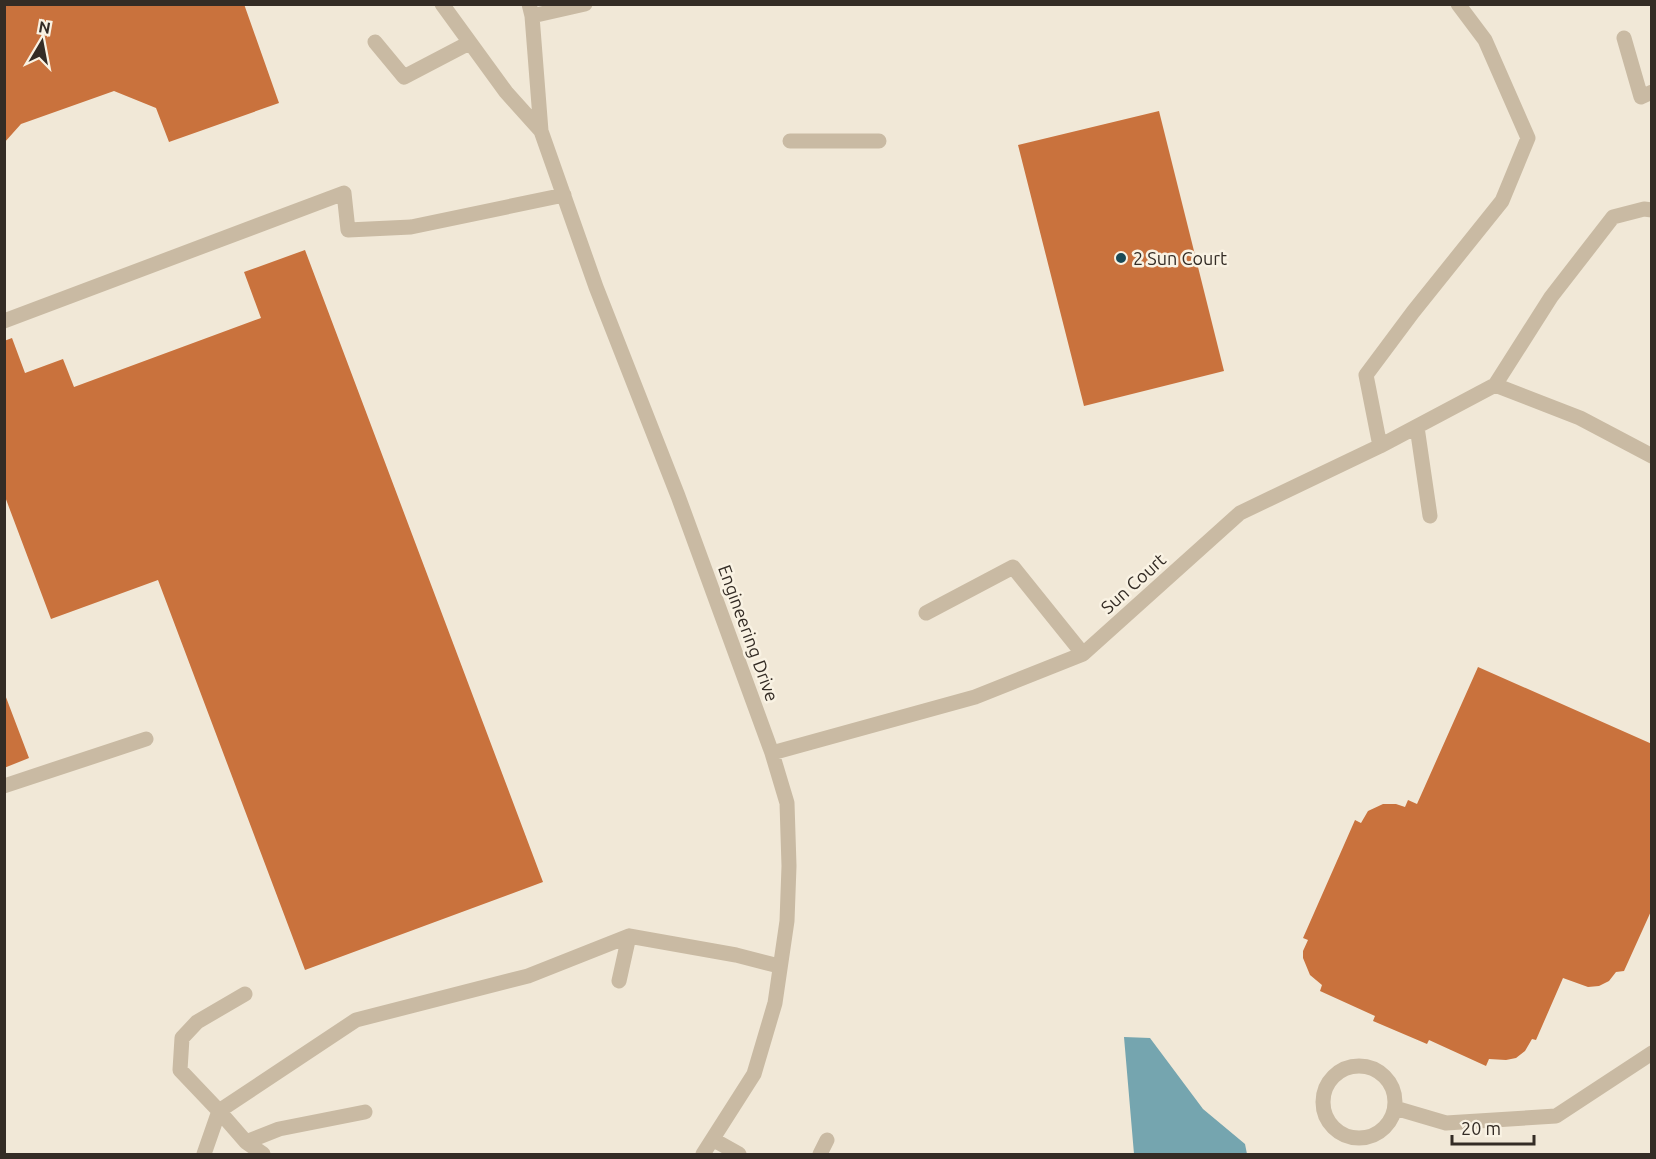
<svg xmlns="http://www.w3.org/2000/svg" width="1656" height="1159" font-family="Ubuntu,sans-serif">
<rect width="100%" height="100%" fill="#f1e8d7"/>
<path fill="#75a5af" d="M1124 1037 1150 1038 1203 1109 1245 1144 1247 1154H1134Z"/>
<path fill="#c9723d" d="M4 4H244L279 103 169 142 156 108 114 91 21 124 4 143Z
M1159 111 1224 371 1084 406 1018 145Z
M305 250 543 882 305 970 158 580 51 619 4 494V341L12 338 25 373 63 359 74 387 261 318 244 272Z
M1478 667 1652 744V909L1624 971 1616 972 1609 981 1599 986 1588 987 1563 978 1536 1040 1532 1039 1525 1051 1516 1058 1506 1060 1489 1059 1486 1066 1429 1040 1427 1044 1373 1021 1375 1016 1320 991 1322 985 1310 975 1303 958V951L1308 940 1303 938 1355 820 1361 823 1368 811 1383 804H1396L1405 807 1408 800 1417 804Z
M4 692 29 758 4 768Z"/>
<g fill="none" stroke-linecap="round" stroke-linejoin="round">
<path stroke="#c9baa3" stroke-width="15" d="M442 4 506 92 541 131
M529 4 532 16 541 131 596 287 678 496 772 753 787 803 789 866 787 921 775 1003 754 1074 703 1154
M532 16 585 4
M1624 38 1641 97 1652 92
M375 42 404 77 469 43
M790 141H879
M4 321 344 193 348 230 411 227 564 195
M1495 385 1580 418 1652 456
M1417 427 1430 516
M1380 446 1366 375 1413 312 1502 201 1528 138 1485 40 1458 4
M926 613 1013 567 1083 654
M772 753 975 697 1083 654 1240 513 1380 446 1495 385 1551 297 1613 217 1644 209 1652 210
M4 786 146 739
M619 981 629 936
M245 994 197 1022 182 1038 180 1070 219 1111 356 1020 528 976 629 936 736 955 779 966
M1323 1102a36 36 0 1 1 72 0a36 36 0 1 1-72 0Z
M1395 1108 1446 1123 1556 1116 1652 1053
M714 1140 739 1154
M246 1142 263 1154
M204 1154 219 1111 246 1142 279 1129 365 1112
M820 1154 827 1140"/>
</g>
<circle fill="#1a4a56" stroke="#f9f2e3" stroke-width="2" cx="1121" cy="258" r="6"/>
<g text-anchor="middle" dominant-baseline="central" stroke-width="5" stroke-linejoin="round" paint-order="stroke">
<g font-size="18" fill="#342c25" stroke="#f9f2e3" text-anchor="start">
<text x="1133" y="258">2 Sun Court</text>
</g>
<g font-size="18" fill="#342c25" stroke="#f9f2e3">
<text transform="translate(1133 583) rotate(-42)">Sun Court</text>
<text transform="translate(749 633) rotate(70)">Engineering Drive</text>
</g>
</g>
<rect width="1656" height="1159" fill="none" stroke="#342c25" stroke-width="12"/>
<g transform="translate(42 42) rotate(10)" stroke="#f9f2e3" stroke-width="4.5" paint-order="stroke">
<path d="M0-4.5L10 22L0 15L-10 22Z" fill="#342c25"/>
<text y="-9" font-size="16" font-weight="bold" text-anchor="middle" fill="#342c25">N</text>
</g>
<path d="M1452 1135v9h82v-9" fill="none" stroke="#342c25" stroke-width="3"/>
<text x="1461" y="1135" font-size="18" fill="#342c25" stroke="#f9f2e3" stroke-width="4.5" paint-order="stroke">20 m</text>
</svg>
